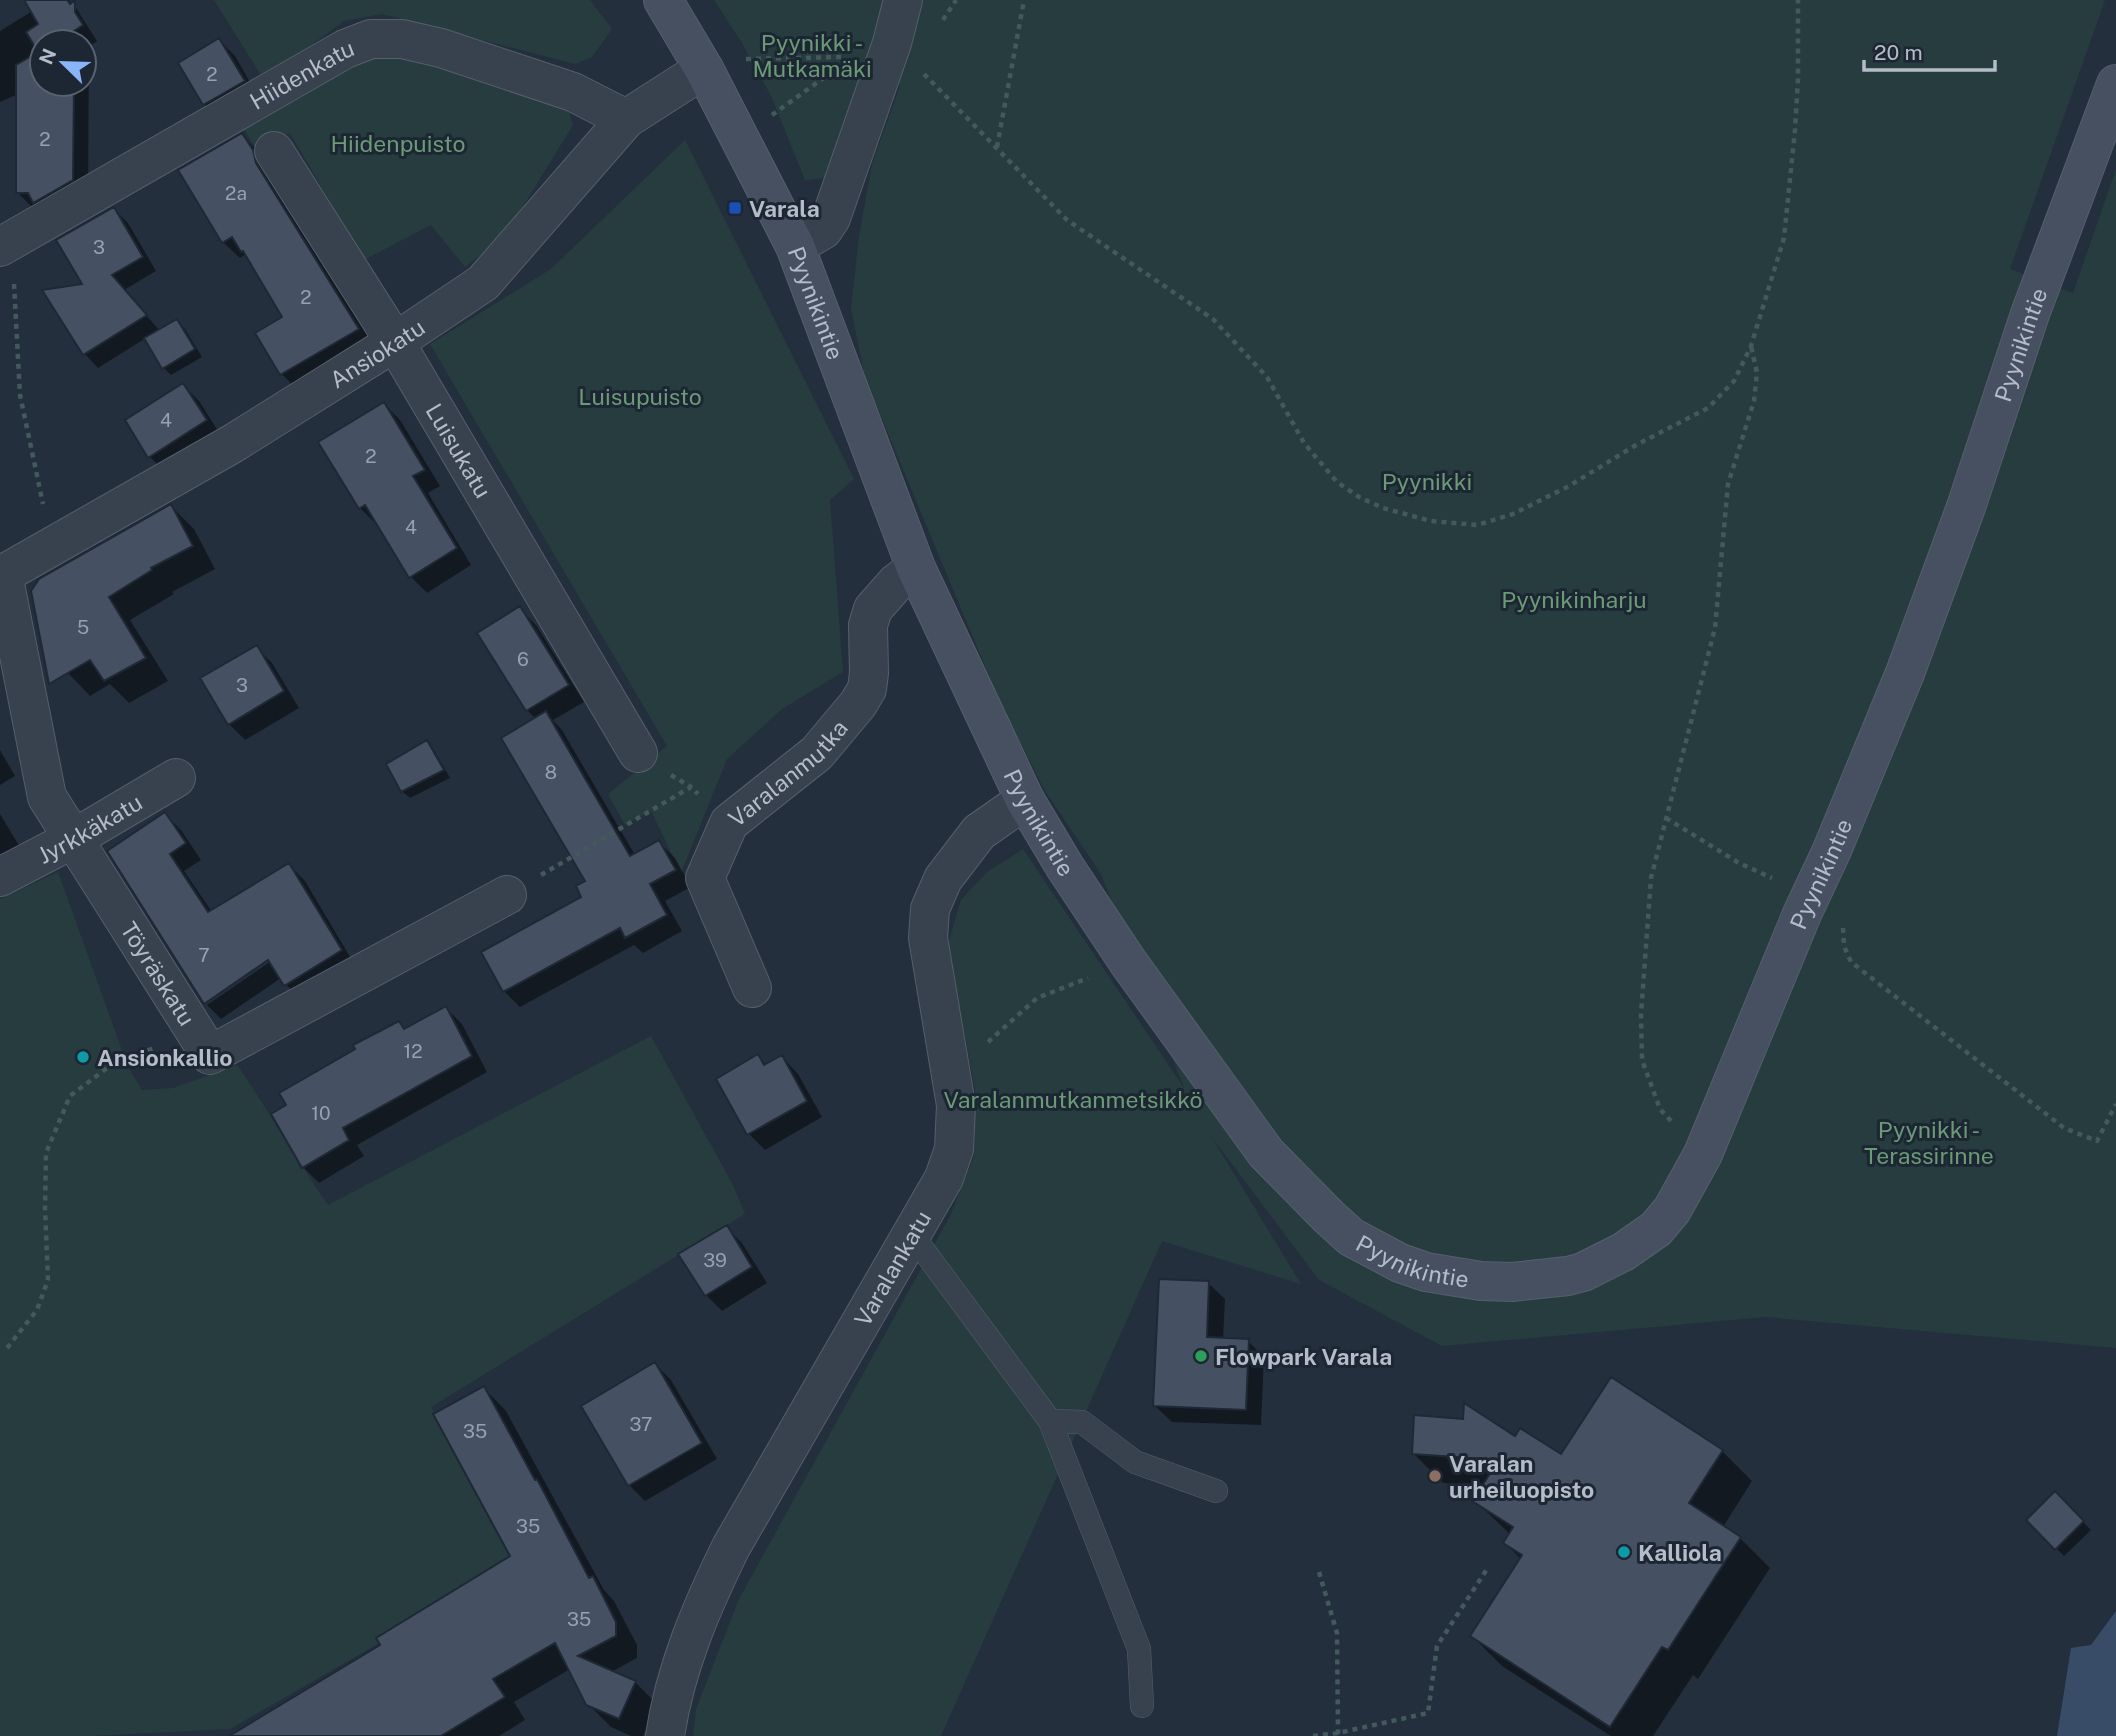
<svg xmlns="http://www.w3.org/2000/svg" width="2116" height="1736" font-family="'Public Sans',sans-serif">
<rect width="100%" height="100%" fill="#242f3e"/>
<path fill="#263c3f" d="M214 0H590L612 29 592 57 575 64 382 14 344 21 264 80Z
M714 0H2105L2010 269 2073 293 2116 169V1348L1765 1317 1442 1346 1319 1280 1211 1136 1301 1284 1162 1241 941 1736H693L696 1709 739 1599 950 1216 974 1156 975 1090 948 944 961 900 987 872 1023 849 1184 1088 1101 874 1045 791 1002 707 865 378 851 309 859 236 872 164 900 86 882 24 826 178 805 180 771 96 742 43Z
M401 53 566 103 573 125 516 218 492 246 465 267 431 225 364 260 290 133 257 151 242 126 348 65 375 56Z
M685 140 854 479 830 500 843 672 782 709 727 759 681 873 651 811 625 825 608 794 667 746 430 344 551 269Z
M58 872 128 1067 142 1090 173 1088 237 1065C269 1111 296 1159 328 1205L651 1036 733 1185 745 1214 431 1407 519 1573 487 1581 230 1729 91 1736H0V899Z"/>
<path fill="#394c67" d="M2116 1611V1736H2057L2071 1648 2091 1645Z"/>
<path fill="#0007" fill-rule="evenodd" d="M50 0H69L76 8 97 41 89 47 88 195 33 208 18 193V94L0 102V31ZM42 42H84V84H42Z
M219 40 235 56 259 98 221 120 204 104Z
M242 135 258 151 271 181 374 345 298 391 282 374 257 334 285 317 246 254 240 258 223 242Z
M114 209 128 223 156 271 124 290 160 331 177 321 185 329 202 357 171 375 164 368 146 338 98 368 84 353 85 286Z
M183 385 199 401 222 437 166 473 150 457Z
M384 404 400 420 440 486 428 493 471 565 427 593 411 577 378 523 376 524 360 508 321 442Z
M171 506 194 529 215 569 172 592 174 594 130 620 168 681 129 703 110 684 90 696 68 673 60 569Z
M520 609 536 625 584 702 553 720 562 730 635 855 659 842 675 858 691 887 665 901 682 931 643 953 634 945 520 1007 504 991 584 897 587 882 536 719 527 710Z
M256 647 272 663 299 708 245 740 229 724Z
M426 743 434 750 450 778 410 798 402 791Z
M0 750 15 776 0 785Z
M0 814 29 862 0 879Z
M165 814 181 830 201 860 184 871 212 912 289 865 305 881 356 967 301 1001 281 978 221 1019 207 1005 277 957 275 954 206 1000V1004L205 1003 109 852Z
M446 1008 462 1024 487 1072 357 1145 364 1156 319 1183 303 1167 288 1105 399 1023 406 1030Z
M758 1057 767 1065 782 1057 798 1074 822 1117 765 1150 749 1134Z
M726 1227 742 1243 767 1283 722 1311 706 1295Z
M1208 1283 1225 1299 1223 1340 1248 1341 1264 1357 1261 1425 1172 1422 1155 1406Z
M655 1364 671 1380 717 1459 645 1501 629 1485Z
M484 1388 506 1411 604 1590 614 1601 637 1645V1658L611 1672 635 1682 657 1704 643 1736H631L611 1727 588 1704 570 1669 514 1702 525 1720 499 1736H233L382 1645 512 1556Z
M1516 1438 1561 1457 1722 1451 1752 1481 1723 1527 1740 1538 1770 1568 1698 1679 1693 1675 1653 1736H1611L1502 1666 1472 1636 1521 1559 1505 1543 1511 1535 1474 1500 1484 1486 1443 1483 1413 1453Z
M2055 1494 2091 1530 2064 1556 2028 1520Z"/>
<path fill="#455162" stroke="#1f2835" stroke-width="2" d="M24 0H67L70 4 75 0V12L83 25 74 31V42H42V84H74L73 180 33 203 28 193H16V65L38 52 26 32 38 24Z
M219 38 245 81 203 105 178 63Z
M242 133 253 150 256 163 359 329 280 375 255 333 282 317 243 251 241 252 232 237 222 243 178 170Z
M114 207 143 257 112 275 147 315 83 355 42 290 82 284 56 240Z
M177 319 195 349 162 369 144 338Z
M183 383 207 420 148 458 125 420Z
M384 402 425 470 413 476 457 548 409 578 365 505 359 509 318 442Z
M171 504 193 546 151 568 152 570 109 597 146 658 104 681 90 660 49 684 31 591 39 579Z
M520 606 569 685 526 711 477 633Z
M257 645 284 691 228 725 200 678Z
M546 711 630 856 659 840 676 870 650 884 667 915 625 938 620 928 503 992 481 952 581 897 576 886 585 881 501 738Z
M427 740 444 770 401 792 386 764Z
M165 812 186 843 170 854 208 912 289 863 342 950 284 986 268 960 204 1004 107 851Z
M446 1006 472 1056 343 1128 349 1140 302 1168 271 1114 286 1105 279 1093 355 1049 353 1045 399 1021 404 1029Z
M758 1054 764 1065 782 1055 807 1101 747 1135 716 1079Z
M727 1225 752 1267 705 1296 678 1254Z
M1159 1279 1209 1281 1207 1337 1249 1339 1246 1410 1153 1406Z
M655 1362 702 1443 628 1486 581 1406Z
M1611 1377 1723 1450 1689 1503 1741 1537 1668 1650 1662 1647 1610 1727 1470 1636 1522 1555 1503 1543 1513 1527 1472 1501 1499 1460 1412 1454 1414 1415 1463 1419 1464 1403 1515 1436 1520 1428 1561 1454Z
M484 1386 535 1480 537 1479 589 1578 593 1576 616 1622V1636L578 1656 636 1681 619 1719 586 1705 555 1643 493 1679 505 1697 441 1736H229L380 1645 376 1638 510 1556 433 1414Z
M2055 1491 2084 1521 2055 1550 2026 1520Z"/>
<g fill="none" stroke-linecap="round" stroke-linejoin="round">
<defs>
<path id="lane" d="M913 1236 1050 1421 1139 1649 1142 1706
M1050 1421 1082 1422 1135 1462 1216 1491"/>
<g id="street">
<path id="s1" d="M274 151 395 342 638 753"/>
<path d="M795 246 823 230 831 218 892 43 903 0"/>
<path id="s2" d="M0 247 345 49 371 39H402L441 48 573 92 626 119"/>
<path id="s3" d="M3 574 47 797 210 1055 507 895"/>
<path id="s4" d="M0 576 232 444 395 342 483 283 626 119 704 69"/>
<path id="s5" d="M0 877 73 839 176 778"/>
<path id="s6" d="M752 988 705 878 729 823 817 753 858 704 867 689 869 673 868 625 873 609 896 583 916 568"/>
<path id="s7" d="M665 1736C675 1669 701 1608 731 1547L944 1178 954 1149 956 1105 928 938 930 909 943 879 979 832 1025 800"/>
</g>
<g id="secondary">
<path id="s8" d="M663 0 704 69 795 246 916 568 1025 800 1065 867 1128 962 1266 1153 1328 1216 1351 1237 1400 1263 1426 1272 1481 1281 1512 1282 1568 1276 1583 1272 1623 1252 1656 1229 1672 1210 1703 1154 1802 914 1832 850 1905 673 1966 507 2030 314 2116 84"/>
</g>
</defs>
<use href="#lane" stroke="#565f6c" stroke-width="24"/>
<use href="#street" stroke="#565f6c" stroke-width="40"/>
<use href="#secondary" stroke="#565f6c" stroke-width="40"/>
<path stroke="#44595c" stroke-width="4.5" stroke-dasharray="5 5" stroke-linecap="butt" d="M943 20 956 0
M746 59 842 57
M924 74 1067 220 1213 319 1267 377 1304 443 1337 482 1359 497 1383 508 1431 521 1477 525 1513 514 1569 486 1636 445 1708 408 1734 381 1751 346 1784 238 1795 130 1798 79V0
M772 115 836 69
M997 147 1024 0
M14 284 20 395 43 504
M671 775 691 787
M1666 818 1739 863 1772 878
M541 875 691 787 698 794
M1843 928 1844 946 1851 962 2064 1128 2097 1141 2116 1104
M988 1042 1037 998 1088 978
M1671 1121 1660 1109 1642 1060 1641 1014 1651 878 1715 628 1728 484 1754 401 1757 373 1751 346
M7 1348 37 1310 48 1280 45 1208 46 1153 70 1096 110 1066 156 1047
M1319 1572 1337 1633 1338 1733 1340 1736
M1313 1736 1338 1733 1428 1713 1437 1646 1487 1569"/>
<use href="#lane" stroke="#38414e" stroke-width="23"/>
<use href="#street" stroke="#38414e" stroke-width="38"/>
<use href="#secondary" stroke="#465061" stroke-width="38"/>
</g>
<rect fill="#1a4fb4" stroke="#1d2633" stroke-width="2.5" x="728" y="201" width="14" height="14" rx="3.5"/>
<g fill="#0f9aa8" stroke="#1d2633" stroke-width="2.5">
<circle cx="83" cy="1057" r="7"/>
<circle cx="1624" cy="1552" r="7"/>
</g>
<circle fill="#2e9e5b" stroke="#1d2633" stroke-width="2.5" cx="1201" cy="1356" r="7"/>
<circle fill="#8d6e63" stroke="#1d2633" stroke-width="2.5" cx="1435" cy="1476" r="7"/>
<g text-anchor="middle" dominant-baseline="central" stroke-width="6" stroke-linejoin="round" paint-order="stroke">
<g font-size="19" fill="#98a1af">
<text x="212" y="74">2</text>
<text x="45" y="139">2</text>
<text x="236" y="193">2a</text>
<text x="99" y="247">3</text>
<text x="306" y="297">2</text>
<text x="166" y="420">4</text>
<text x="371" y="456">2</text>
<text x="411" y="527">4</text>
<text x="83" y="627">5</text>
<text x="523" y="659">6</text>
<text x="242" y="685">3</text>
<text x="551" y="772">8</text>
<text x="204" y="955">7</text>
<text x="413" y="1051">12</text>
<text x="321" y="1113">10</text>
<text x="715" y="1260">39</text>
<text x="641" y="1424">37</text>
<text x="475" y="1431">35</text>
<text x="528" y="1526">35</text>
<text x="579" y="1619">35</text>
</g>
<g font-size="23" fill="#6b9a76" stroke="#1d2633">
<text x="812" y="42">Pyynikki -<tspan x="812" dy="26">Mutkamäki</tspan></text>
<text x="398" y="143">Hiidenpuisto</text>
<text x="640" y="396">Luisupuisto</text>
<text x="1427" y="481">Pyynikki</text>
<text x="1574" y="599">Pyynikinharju</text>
<text x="1073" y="1099">Varalanmutkanmetsikkö</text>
<text x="1929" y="1129">Pyynikki -<tspan x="1929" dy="26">Terassirinne</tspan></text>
</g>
<g font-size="23" fill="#b4bcc9" stroke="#1d2633">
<text stroke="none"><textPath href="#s2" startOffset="348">Hiidenkatu</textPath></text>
<text stroke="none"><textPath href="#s8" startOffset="340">Pyynikintie</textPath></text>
<text stroke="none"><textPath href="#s8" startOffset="2712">Pyynikintie</textPath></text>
<text stroke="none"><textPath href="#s4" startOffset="438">Ansiokatu</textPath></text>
<text stroke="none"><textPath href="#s1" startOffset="352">Luisukatu</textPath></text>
<text stroke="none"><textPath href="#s6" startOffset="257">Varalanmutka</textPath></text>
<text stroke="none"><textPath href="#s8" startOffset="906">Pyynikintie</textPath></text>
<text stroke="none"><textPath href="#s5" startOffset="102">Jyrkkäkatu</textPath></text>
<text stroke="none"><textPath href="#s8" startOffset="2146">Pyynikintie</textPath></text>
<text stroke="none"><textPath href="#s3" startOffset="436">Töyräskatu</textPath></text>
<text stroke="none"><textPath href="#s8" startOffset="1494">Pyynikintie</textPath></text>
<text stroke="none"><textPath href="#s7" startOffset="523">Varalankatu</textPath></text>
</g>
<g font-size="23" font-weight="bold" fill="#b4bcc9" stroke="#1d2633" text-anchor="start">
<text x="749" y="208">Varala</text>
<text x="97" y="1057">Ansionkallio</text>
<text x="1215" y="1356">Flowpark Varala</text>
<text x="1449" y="1463">Varalan<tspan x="1449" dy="26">urheiluopisto</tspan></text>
<text x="1638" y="1552">Kalliola</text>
</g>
</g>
<g transform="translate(63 63) rotate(293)"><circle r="33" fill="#1d2633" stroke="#59626f" stroke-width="2"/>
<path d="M0-5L12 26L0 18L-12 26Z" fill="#8ab4f8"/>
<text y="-10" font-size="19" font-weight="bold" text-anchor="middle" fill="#b4bcc9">N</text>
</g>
<path d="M1864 60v10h131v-10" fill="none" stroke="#b4bcc9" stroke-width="3.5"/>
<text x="1874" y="60" font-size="21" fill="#b4bcc9" stroke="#1d2633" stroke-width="5" paint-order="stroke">20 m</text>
</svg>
